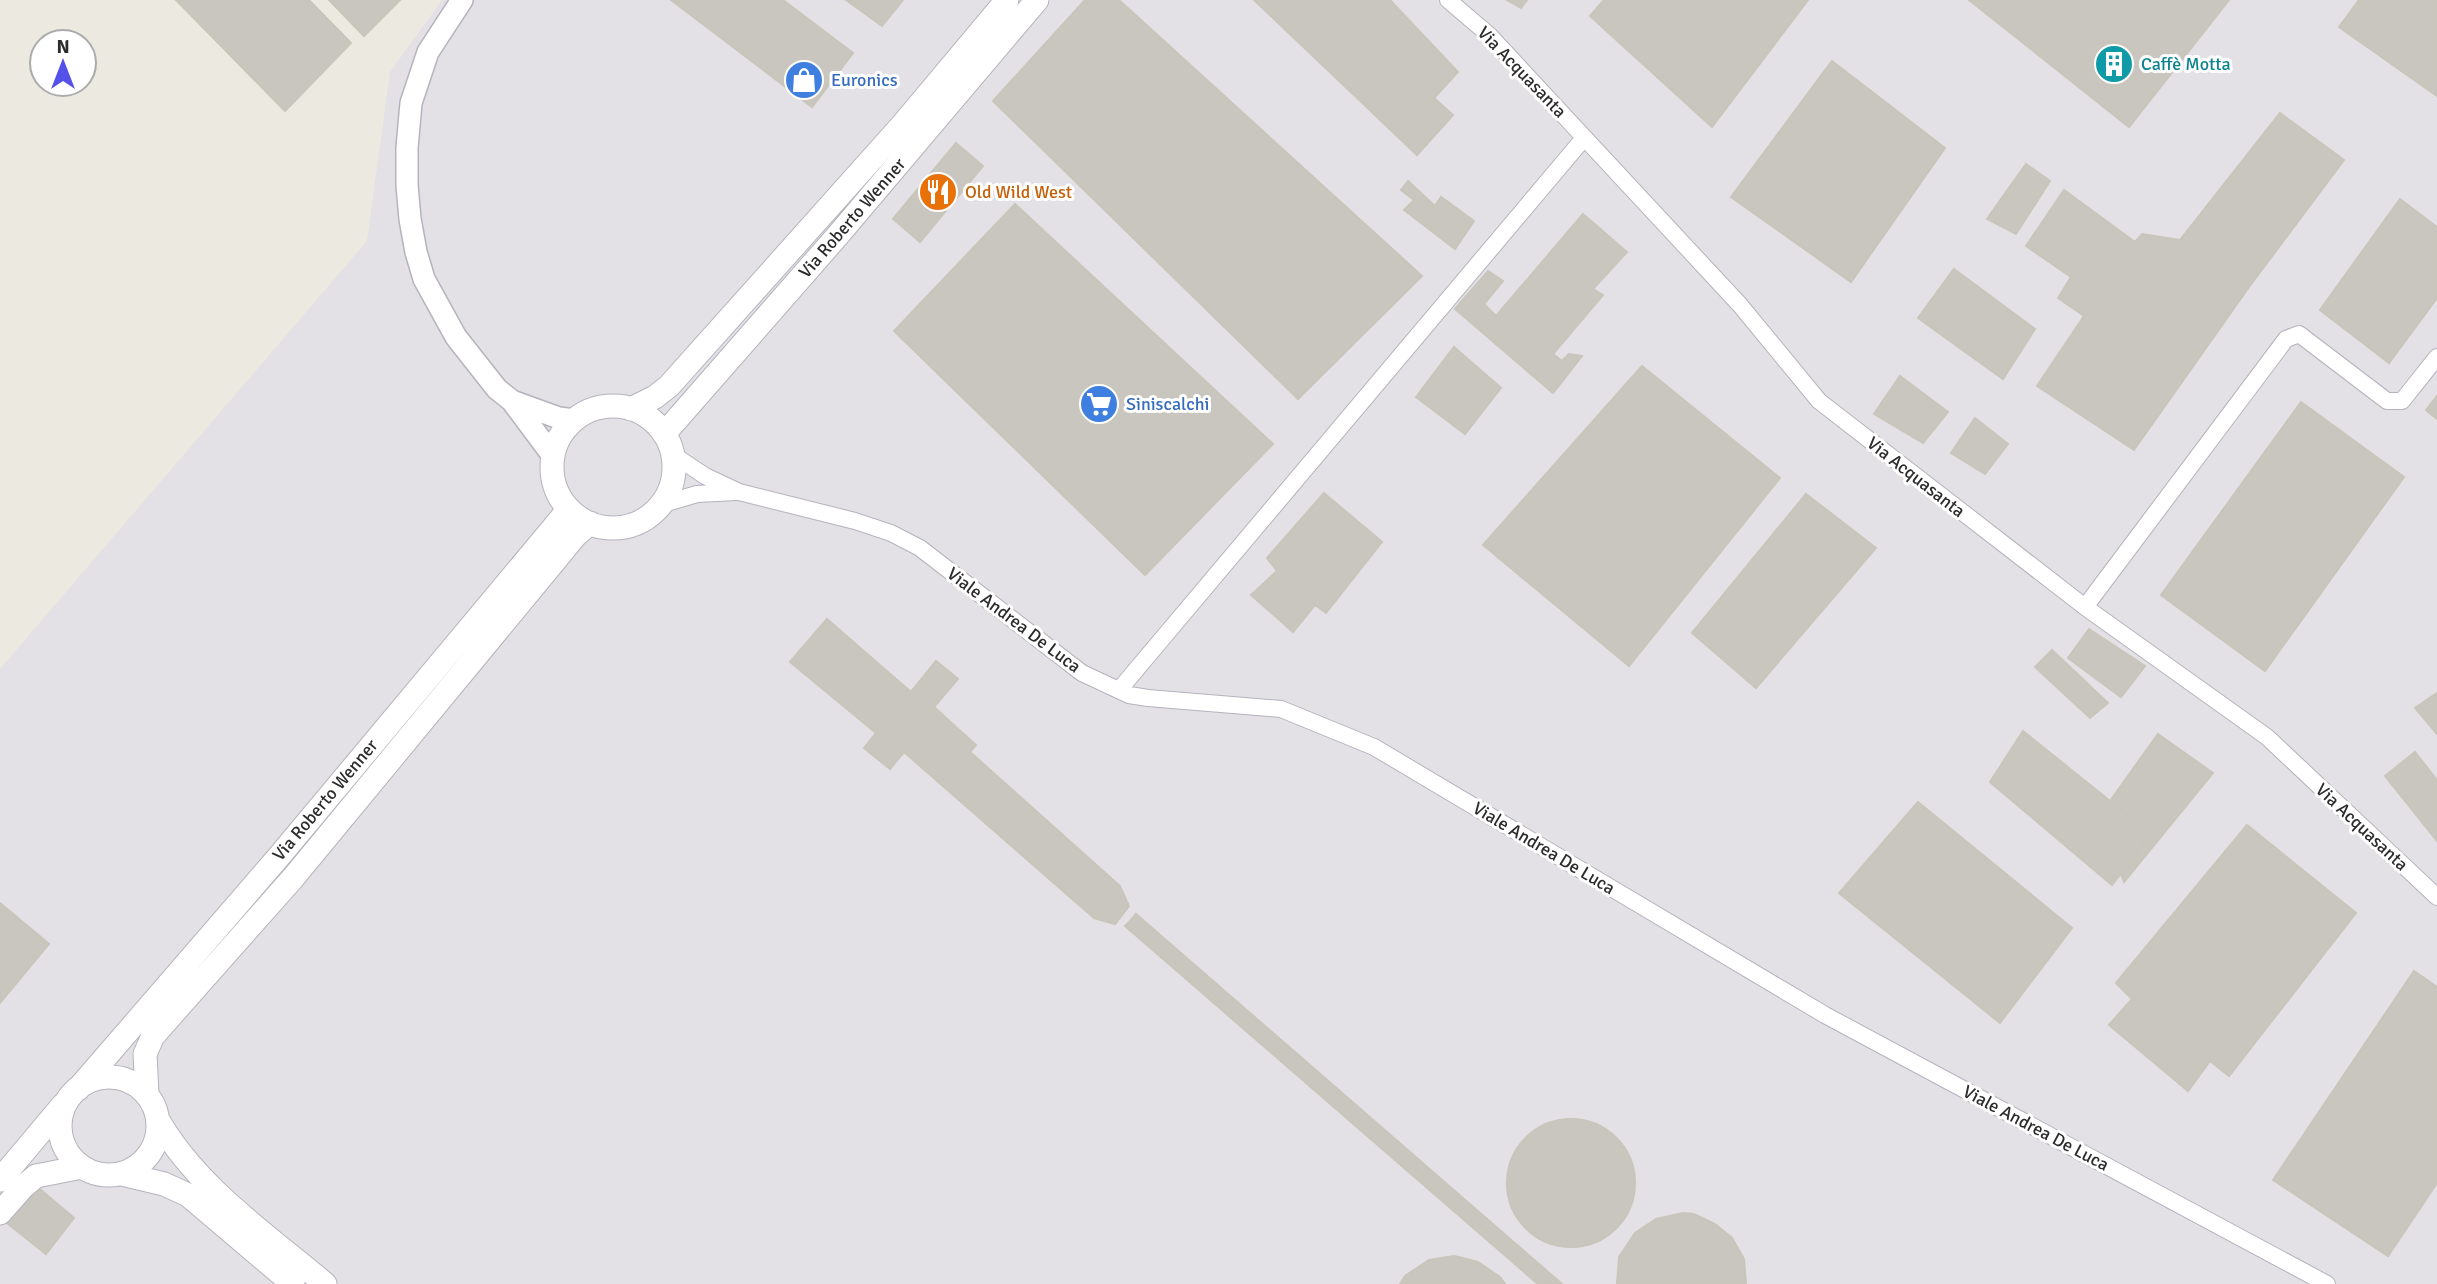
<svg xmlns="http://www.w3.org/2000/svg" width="2437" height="1284" font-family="Signika,sans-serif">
<rect width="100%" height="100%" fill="#eceae0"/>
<path fill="#e3e0e6" d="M442 0H2437V1284H0V669L367 241 390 72Z"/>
<path fill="#c8c6bf" stroke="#c8c6ba" stroke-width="2" d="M176 0H309L351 43 285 111Z
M329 0H400L364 36Z
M671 0H783L853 53 812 107Z
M846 0H903L882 26Z
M1085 0H1119L1422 276 1298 399 993 101Z
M1254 0H1390L1458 72 1434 98 1453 115 1417 155Z
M1507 0H1527L1521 8Z
M1604 0H1808L1712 127 1590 16Z
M1969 0H2229L2129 127Z
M2359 0H2437V96L2339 27Z
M1832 61 1945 148 1851 282 1731 197Z
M2280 113 2344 160 2249 287 2180 240Z
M956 143 983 166 920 242 893 219Z
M2026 164 2050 181 2016 234 1987 219Z
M1408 181 1435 206 1441 197 1474 221 1455 249 1404 210 1414 200 1401 190Z
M2064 190 2135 242 2142 234 2180 240 2249 287 2134 450 2037 386 2084 316 2058 298 2071 277 2026 246Z
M2400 199 2437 227V298L2389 363 2320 310Z
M1015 204 1273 444 1145 575 894 331Z
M1583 214 1627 252 1593 289 1603 295 1553 354 1562 361 1569 354 1582 356 1553 393 1455 309 1488 271 1503 281 1484 304 1496 316Z
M1954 269 2035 329 2003 379 1918 318Z
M1454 347 1501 388 1465 434 1416 397Z
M1642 366 1780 478 1629 666 1483 545Z
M1900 376 1948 412 1923 443 1874 414Z
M2437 396V419L2426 410Z
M2301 402 2404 477 2265 671 2161 595Z
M1975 418 2008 444 1985 474 1951 453Z
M1324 493 1382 542 1326 613 1315 605 1293 632 1251 595 1277 571 1267 558Z
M1806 494 1876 548 1756 688 1692 633Z
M827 619 911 692 936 661 958 679 934 707 976 745 970 752 1120 886 1129 906 1115 924 1094 918 904 752 890 769 864 748 876 733 790 662Z
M2089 629 2145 666 2121 697 2068 658Z
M2052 650 2108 703 2090 718 2035 667Z
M2437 693V734L2415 708Z
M2023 731 2151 834 2112 885 1990 782Z
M2158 734 2213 773 2124 882 2121 874 2151 834 2110 801Z
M2415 752 2437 780V841L2385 776Z
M1918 802 2072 928 2000 1023 1839 893Z
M2247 825 2356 913 2229 1076 2210 1061 2188 1091 2109 1025 2132 999 2116 983Z
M0 903 49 944 0 1003Z
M1136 914 1562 1284H1549L1130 921Z
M1130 921 1549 1284H1538L1125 926Z
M2414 971 2437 987V1183L2388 1256 2273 1180Z
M1507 1183a64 64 0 1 1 128 0a64 64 0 1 1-128 0Z
M35 1185 74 1218 46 1254 3 1220Z
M1683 1213 1694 1214 1715 1224 1732 1238 1744 1259 1746 1284H1617L1619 1257 1635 1233 1656 1219Z
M1454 1256 1478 1262 1500 1277 1505 1284H1400L1405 1276 1429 1260Z"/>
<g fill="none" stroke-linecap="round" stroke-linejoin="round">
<defs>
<path id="minor" d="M1448 0 1489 35 1740 305 1819 401 2085 607 2267 737 2437 897
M672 454 705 476 739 492 855 521 891 533 920 548 1082 673 1129 695 1148 698 1281 709 1374 747 1825 1015 2327 1284
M660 505 697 494 736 492
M2085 607 2286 339 2299 334 2387 401H2402L2437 357
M1119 690 1584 138"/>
<path id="tertiary" d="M462 0 428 52 411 103 407 148V185L410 219 416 252 424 279 456 337 497 389 512 401 553 456
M512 401 559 418 574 420"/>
<path id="secondary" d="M552 467a61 61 0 1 1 122 0a61 61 0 1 1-122 0Z
M631 409 655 397 669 386 904 123 1007 0
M664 434 839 234 1037 0
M60 1126a49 49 0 1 1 98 0a49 49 0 1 1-98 0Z
M78 1089 276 860 569 509
M147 1094 145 1054 153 1036 293 878 576 535 590 523
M158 1120C197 1188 266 1234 325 1284
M122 1174 164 1184 188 1195 293 1284
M0 1180 63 1105
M0 1213 23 1187 36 1176 82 1167"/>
</defs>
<use href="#minor" stroke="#b4b3be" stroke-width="18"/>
<use href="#tertiary" stroke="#b4b3be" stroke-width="24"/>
<use href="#secondary" stroke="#b4b3be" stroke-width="25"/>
<use href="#minor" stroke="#fff" stroke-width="16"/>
<use href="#tertiary" stroke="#fff" stroke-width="21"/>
<use href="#secondary" stroke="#fff" stroke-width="23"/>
</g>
<defs>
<symbol id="building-disc" viewBox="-11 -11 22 22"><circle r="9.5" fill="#0f9aa8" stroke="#fff"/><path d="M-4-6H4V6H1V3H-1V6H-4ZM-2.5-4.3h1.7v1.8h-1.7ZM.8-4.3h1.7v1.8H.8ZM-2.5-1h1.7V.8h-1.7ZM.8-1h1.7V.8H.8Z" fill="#fff"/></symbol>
<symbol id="shop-disc" viewBox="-11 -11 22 22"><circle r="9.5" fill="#3f7fe0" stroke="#fff"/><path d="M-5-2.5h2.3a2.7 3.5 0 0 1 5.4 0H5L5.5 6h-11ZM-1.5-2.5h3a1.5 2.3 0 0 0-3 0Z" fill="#fff"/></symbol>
<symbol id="restaurant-disc" viewBox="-11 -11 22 22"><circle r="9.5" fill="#e8710a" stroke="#fff"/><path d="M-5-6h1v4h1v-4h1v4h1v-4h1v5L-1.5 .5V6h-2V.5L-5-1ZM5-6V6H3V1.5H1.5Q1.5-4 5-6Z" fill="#fff"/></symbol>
<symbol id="supermarket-disc" viewBox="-11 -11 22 22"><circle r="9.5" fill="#3f7fe0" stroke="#fff"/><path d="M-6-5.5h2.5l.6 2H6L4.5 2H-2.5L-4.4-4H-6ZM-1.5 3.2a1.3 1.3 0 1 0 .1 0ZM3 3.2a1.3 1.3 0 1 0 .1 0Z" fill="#fff"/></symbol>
</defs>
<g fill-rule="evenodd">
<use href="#building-disc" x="2092" y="42" width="44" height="44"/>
<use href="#shop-disc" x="782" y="58" width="44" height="44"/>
<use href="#restaurant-disc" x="916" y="170" width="44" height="44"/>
<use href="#supermarket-disc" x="1077" y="382" width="44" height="44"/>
</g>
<g text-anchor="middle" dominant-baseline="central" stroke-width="6" stroke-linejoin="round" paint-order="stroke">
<g font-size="18" fill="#0d838f" stroke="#fff" text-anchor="start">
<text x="2141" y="64">Caffè Motta</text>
</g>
<g font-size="18" fill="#2c2c2c" stroke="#fff">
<text transform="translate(1522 72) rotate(46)">Via Acquasanta</text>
<text transform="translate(852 218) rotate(-49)">Via Roberto Wenner</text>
<text transform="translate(1916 477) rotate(38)">Via Acquasanta</text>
<text transform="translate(1014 620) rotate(37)">Viale Andrea De Luca</text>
<text transform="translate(325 800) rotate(-50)">Via Roberto Wenner</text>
<text transform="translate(2362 827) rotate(43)">Via Acquasanta</text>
<text transform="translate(1544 848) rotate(31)">Viale Andrea De Luca</text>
<text transform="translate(2036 1128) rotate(28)">Viale Andrea De Luca</text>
</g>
<g font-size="18" fill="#366cbe" stroke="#fff" text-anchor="start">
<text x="831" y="80">Euronics</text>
<text x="1126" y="404">Siniscalchi</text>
</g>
<g font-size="18" fill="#c56008" stroke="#fff" text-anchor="start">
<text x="965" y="192">Old Wild West</text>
</g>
</g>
<g transform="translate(63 63)"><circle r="33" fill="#ffffff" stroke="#ababab" stroke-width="2"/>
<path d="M0-5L12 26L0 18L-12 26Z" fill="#5551e8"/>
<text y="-10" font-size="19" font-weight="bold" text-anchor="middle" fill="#2c2c2c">N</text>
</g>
</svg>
